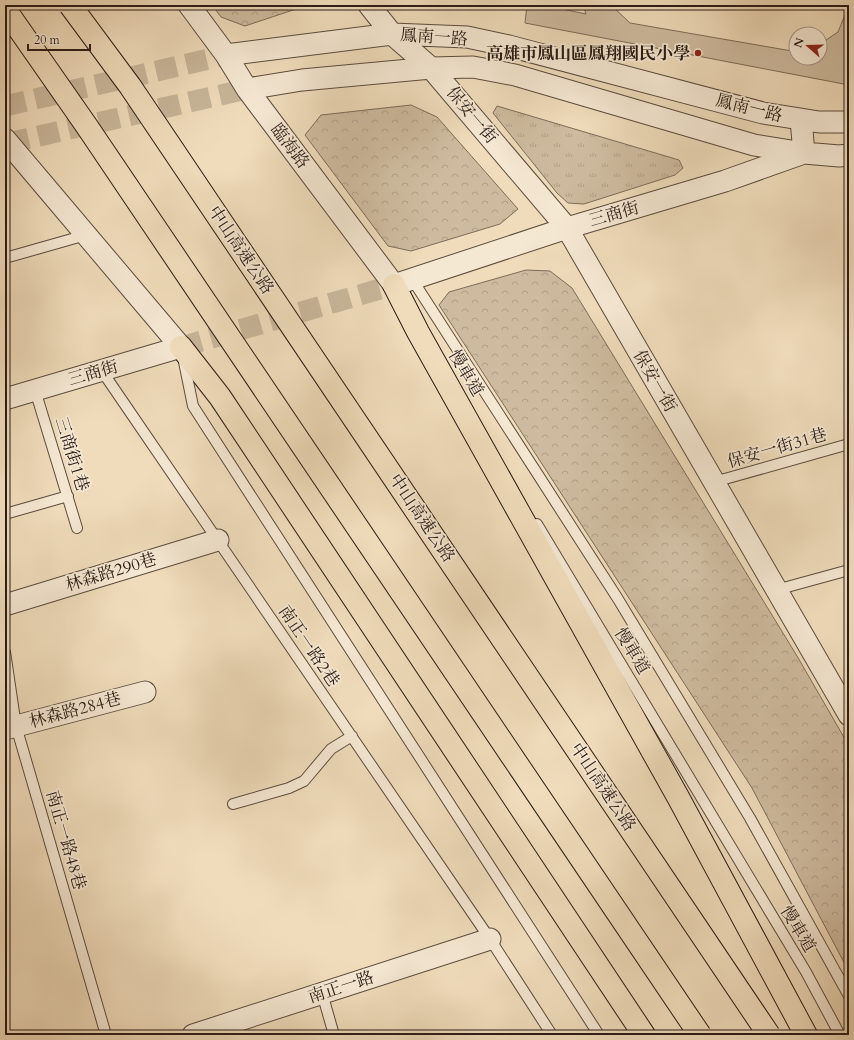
<svg xmlns="http://www.w3.org/2000/svg" width="854" height="1040" font-family="Cardo,'Noto Serif TC',serif">
<defs>
<pattern id="grass-tufts" width="24" height="20" patternUnits="userSpaceOnUse"><rect width="24" height="20" fill="#cebb9f"/><path d="M3 7l-1-3M5 7V3M7 7l1-3M15 17l-1-3M17 17v-4M19 17l1-3" fill="none" stroke="#b1a088"/></pattern>
<pattern id="park-crowns" width="20" height="18" patternUnits="userSpaceOnUse"><rect width="20" height="18" fill="#cebb9f"/><path d="M2 6a3 3 0 1 1 6 0M12 15a3 3 0 1 1 6 0" fill="none" stroke="#b1a088"/></pattern>
</defs>
<rect width="100%" height="100%" fill="#f0dcbb"/>
<filter id="stains"><feTurbulence type="fractalNoise" baseFrequency=".005" numOctaves="4"/><feColorMatrix values="0 0 0 0 .2 0 0 0 0 .09 0 0 0 0 .02 0 0 0 .5 -.17"/></filter>
<radialGradient id="worn" r=".72"><stop offset=".6" stop-color="#630" stop-opacity="0"/><stop offset="1" stop-color="#630" stop-opacity=".3"/></radialGradient>
<path fill="url(#grass-tufts)" stroke="#7c6c5a" d="M497 106 679 160 683 168 675 175 584 204 568 203 557 193 493 113Z"/>
<path fill="url(#park-crowns)" stroke="#7c6c5a" d="M212 5H301L299 8 245 26 221 17Z
M411 105 437 117 518 209 500 224 411 251 388 246 305 135 321 115Z
M526 270 550 271 572 288 797 656 849 746V972L752 788 439 305 449 292Z"/>
<path fill="#cebb9f" stroke="#7c6c5a" d="M527 5H543L586 14 583 5H611L630 23 792 51H796V58H820V44L838 32 847 10V5H849V57L847 59 849 60V85L525 23Z"/>
<g fill="none" stroke-linecap="round" stroke-linejoin="round">
<path stroke="#c8b69a" stroke-width="21" stroke-dasharray="21 10" stroke-linecap="butt" d="M5 106 226 55
M8 143 247 89
M181 347 394 285"/>
<defs>
<path id="service" d="M5 258 86 235
M412 279 618 599 750 818 849 996
M183 357 193 406 599 1035
M102 371 490 939 552 1035
M35 390 77 528
M714 482 849 444
M5 514 68 496
M537 524 806 972 840 1035
M776 590 849 570
M5 652 16 726 106 1035
M233 804 289 788 304 781 331 749 352 736
M322 993 334 1035"/>
<path id="minor" d="M189 5 226 55 247 89 394 285 567 228 725 181 804 153 801 120
M369 5 392 34 431 68 567 228 849 715
M226 55 392 34 467 37 509 46 763 113 819 122H849
M247 89 302 80 431 68 473 67 515 75 754 145 804 153 839 156 849 155
M5 139 181 347 5 399
M5 605 218 540
M5 729 145 692
M193 1035 490 939"/>
<path id="motorway" d="M394 285 418 332 678 797 806 1035
M181 347 220 397 644 1035"/>
</defs>
<use href="#service" stroke="#5c4c3f" stroke-width="12"/>
<use href="#minor" stroke="#5c4c3f" stroke-width="23"/>
<use href="#motorway" stroke="#2a1c16" stroke-width="24"/>
<use href="#service" stroke="#f5e8d3" stroke-width="10"/>
<use href="#minor" stroke="#f5e8d3" stroke-width="21"/>
<use href="#motorway" stroke="#f0dcbb" stroke-width="22"/>
<defs>
<path id="motorway-bridge" d="M70 5 130 86 769 1035
M5 9 86 125 700 1035"/>
</defs>
<use href="#motorway-bridge" stroke="#2a1c16" stroke-width="24" stroke-linecap="butt"/>
<use href="#motorway-bridge" stroke="#f0dcbb" stroke-width="22"/>
</g>
<circle fill="#8f2418" stroke="#f5e8d3" stroke-width="1.5" cx="698" cy="53" r="4"/>
<g text-anchor="middle" dominant-baseline="central" stroke-width="3.5" stroke-linejoin="round" paint-order="stroke">
<g font-size="17" fill="#2a1c16" stroke="#f5e8d3">
<text transform="translate(434 37) rotate(4)">鳳南一路</text>
<text transform="translate(749 108) rotate(14)">鳳南一路</text>
<text transform="translate(472 115) rotate(50)">保安一街</text>
<text transform="translate(290 146) rotate(53)">臨海路</text>
<text transform="translate(614 214) rotate(-16)">三商街</text>
<text transform="translate(241 250) rotate(56)">中山高速公路</text>
<text transform="translate(93 373) rotate(-16)">三商街</text>
<text transform="translate(466 373) rotate(59)">慢車道</text>
<text transform="translate(655 381) rotate(60)">保安一街</text>
<text transform="translate(777 448) rotate(-16)">保安一街31巷</text>
<text transform="translate(72 454) rotate(73)">三商街1巷</text>
<text transform="translate(422 518) rotate(56)">中山高速公路</text>
<text transform="translate(111 572) rotate(-17)">林森路290巷</text>
<text transform="translate(309 646) rotate(56)">南正一路2巷</text>
<text transform="translate(632 651) rotate(59)">慢車道</text>
<text transform="translate(75 710) rotate(-15)">林森路284巷</text>
<text transform="translate(603 787) rotate(56)">中山高速公路</text>
<text transform="translate(66 840) rotate(74)">南正一路48巷</text>
<text transform="translate(798 929) rotate(59)">慢車道</text>
<text transform="translate(341 987) rotate(-18)">南正一路</text>
</g>
<g font-size="17" font-weight="bold" fill="#2a1c16" stroke="#f5e8d3" text-anchor="end">
<text x="690" y="53">高雄市鳳山區鳳翔國民小學</text>
</g>
</g>
<rect width="854" height="1040" fill="none" stroke="#f0dcbb" stroke-width="20"/>
<rect x="6" y="6" width="842" height="1028" fill="none" stroke="#2a1c16" stroke-width="2"/>
<rect x="10" y="10" width="834" height="1020" fill="none" stroke="#2a1c16"/>
<g transform="translate(808 46) rotate(290)"><circle r="19" fill="#f5e8d3" stroke="#a49687"/>
<path d="M0-3L7 15L0 10L-7 15Z" fill="#8f2418"/>
<text y="-6" font-size="11" font-weight="bold" text-anchor="middle" fill="#2a1c16">N</text>
</g>
<path d="M28 44v6h62v-6" fill="none" stroke="#2a1c16" stroke-width="2"/>
<text x="34" y="44" font-size="12" fill="#2a1c16" stroke="#f5e8d3" stroke-width="3" paint-order="stroke">20 m</text>
<rect width="100%" height="100%" filter="url(#stains)"/>
<rect width="100%" height="100%" fill="url(#worn)"/>
</svg>
